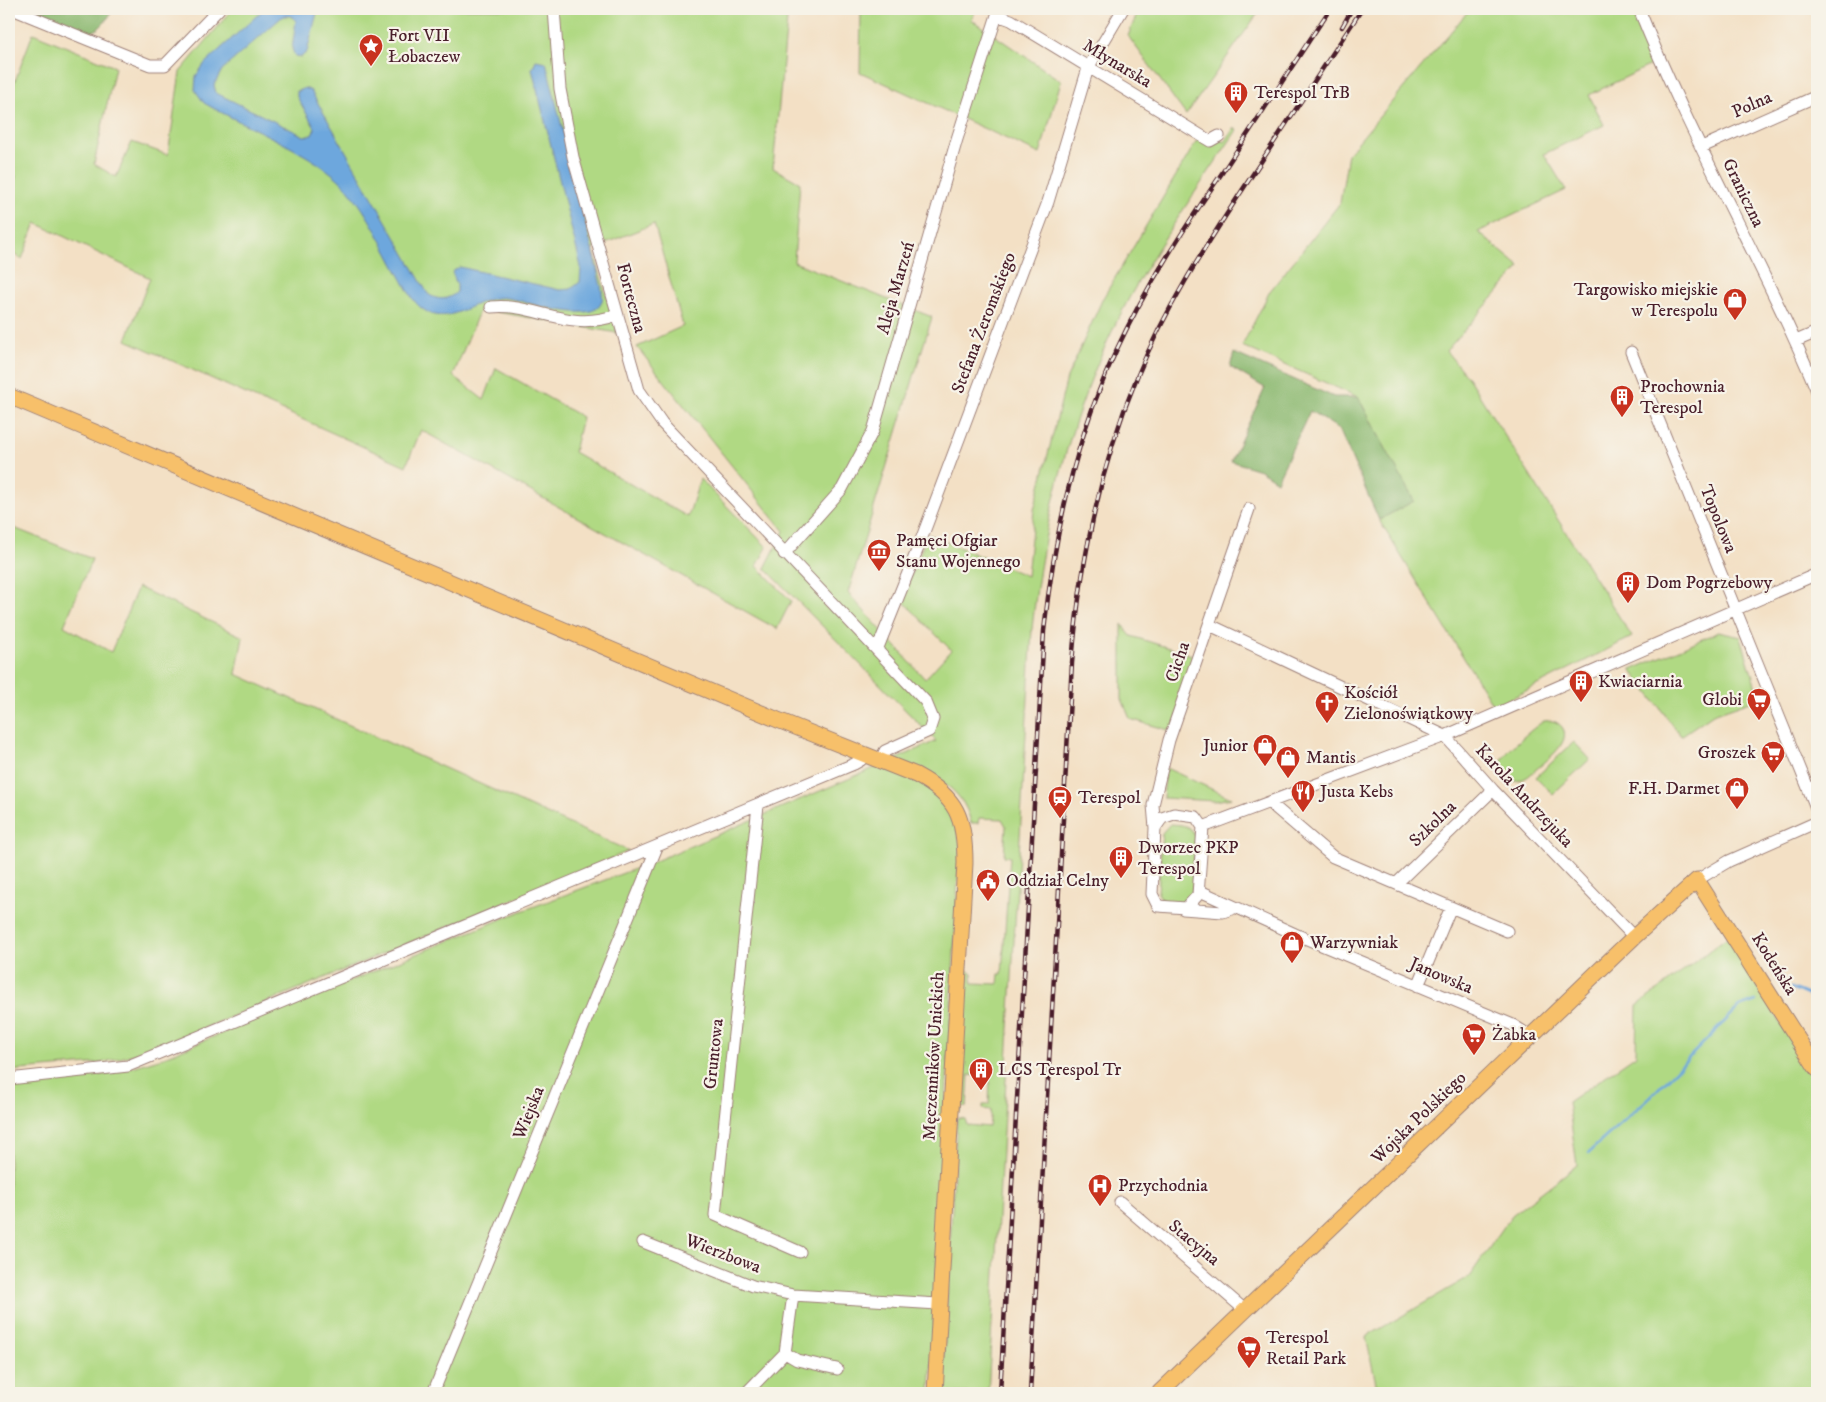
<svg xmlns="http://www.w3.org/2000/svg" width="1826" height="1402" font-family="'IM FELL DW Pica',serif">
<rect width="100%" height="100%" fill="#f7f3e8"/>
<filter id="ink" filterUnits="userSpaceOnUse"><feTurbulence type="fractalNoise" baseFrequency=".02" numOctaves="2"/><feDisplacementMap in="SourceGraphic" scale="10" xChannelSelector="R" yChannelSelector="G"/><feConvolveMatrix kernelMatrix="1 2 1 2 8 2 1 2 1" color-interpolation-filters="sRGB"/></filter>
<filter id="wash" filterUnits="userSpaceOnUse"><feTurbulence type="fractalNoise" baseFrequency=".0096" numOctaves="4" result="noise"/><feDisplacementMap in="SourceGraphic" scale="20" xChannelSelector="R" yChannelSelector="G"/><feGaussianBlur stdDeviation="1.12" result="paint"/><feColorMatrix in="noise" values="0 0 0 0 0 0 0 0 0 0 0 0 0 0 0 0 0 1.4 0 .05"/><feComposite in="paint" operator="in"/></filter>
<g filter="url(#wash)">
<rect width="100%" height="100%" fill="#f3e0c5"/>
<path fill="#b0d983" stroke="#7d7c57" d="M233 9H788L773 168 800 183 794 262 932 317 848 593 925 679 951 650 901 599 928 534 1027 576 1034 510 1067 378 1103 298 1199 137 1214 145 1219 139 1225 142 1234 128 1237 130C1195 193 1150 255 1116 323 1069 419 1043 523 1032 629L988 1393H942L957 1118 965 1119 967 1125 989 1127 991 1110 983 1109V1105H989L990 1077 969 1075 967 1107 961 1106V1111H957L966 970 972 973V983L998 984 999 974H1002L1010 857 1004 856 1006 826 1002 819 979 818 978 823H971C963 784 927 773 894 760L936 741 765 568 784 531 637 347 683 326 654 224 593 248 617 333 480 309 453 376 484 400 496 368 582 417 574 452 688 517 700 479 767 547 757 566 791 601 777 629 421 430 406 466 126 340 150 278 36 223 22 259 9 251V200L16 176 9 172V97L33 33 115 67 94 164 116 177 132 142 168 155 180 72Z
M861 9H975L972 20 1061 81 1040 154 860 72Z
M1139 9H1261L1186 115 1128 36Z
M1470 9H1643L1655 63 1589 95 1604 125 1544 154 1566 190 1478 232 1520 267 1446 351 1469 379 1632 637 1494 707 1379 520 1413 501 1358 397 1242 346 1270 291 1340 203 1348 154Z
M9 526 92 559 64 626 111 652 138 587 243 637 236 674 629 851 154 1049 101 1063 9 1071Z
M1122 624 1131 636 1198 657 1172 731 1130 719 1122 699Z
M1718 632 1741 637 1759 698 1713 714 1681 736 1631 670Z
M1544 721C1551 720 1557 721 1562 727 1574 743 1541 764 1531 774 1518 786 1495 784 1500 764 1502 754 1535 726 1544 721Z
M1574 742 1590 759 1553 794 1536 777Z
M879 766 924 784 951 809 960 842 930 1393H9V1085L109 1074 159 1059 514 914 653 862Z
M1166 768 1231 798 1215 801 1163 798Z
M1170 824C1182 825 1190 824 1195 837L1192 894 1187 902 1181 904 1164 903 1158 893 1162 833Z
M1727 937 1817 1081V1393H1378L1366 1337 1469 1277 1512 1215 1577 1165 1568 1102 1636 1055 1637 1006Z"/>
<path fill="#8cb971" stroke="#6b6c4e" d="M33 9H114C109 16 104 25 96 30 80 40 47 16 33 9Z
M1234 353 1334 397H1358L1414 501 1379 520 1339 429 1310 411 1277 481 1260 470 1231 461 1265 388 1230 367Z"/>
<path fill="#6da7dd" stroke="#5c6384" d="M264 9H318L307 52 301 57 295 56 292 49 296 21 291 16H283L222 70 214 85 216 93 304 136 312 135 315 128 297 97V91L305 88 311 91 428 294C438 301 448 300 457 292V285L452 272 460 267 560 290 571 289 580 282 581 267 532 69 536 60 546 62 601 286C602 291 603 297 602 301 596 327 524 300 506 298 478 294 451 329 424 310 412 302 407 288 400 276 384 247 369 214 347 188 318 154 245 127 204 103L195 90 196 76 205 63Z"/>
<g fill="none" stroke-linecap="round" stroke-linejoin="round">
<path stroke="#6da7dd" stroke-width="2.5" d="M1783 988H1791L1810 996 1817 993
M1588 1153 1650 1097 1739 1007 1756 1001"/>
</g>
</g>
<g filter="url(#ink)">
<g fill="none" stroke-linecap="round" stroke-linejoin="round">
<defs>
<path id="minor" d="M12 9 150 65H165L219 9
M554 9 560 89 573 157 639 390 662 423 926 702 933 719 929 731 885 751 880 761
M1639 9C1691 140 1763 262 1817 391
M997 15 1011 20 1210 141 1219 136
M1702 147 1817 96
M491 307C535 302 566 333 617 315
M1796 341 1817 332
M1631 352 1817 810
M784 554 842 489 873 431 957 139 999 9
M1210 625 1445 736 1493 790 1634 937
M877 650 918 548 1048 202 1088 68 1123 9
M1270 803 1333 857 1507 931
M758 805 715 1215 800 1252
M1174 814 1196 817 1203 827 1198 895 1186 908 1158 906 1152 894 1155 828 1162 818Z
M1203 827 1445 736 1817 574
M1155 828 1153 805 1169 740 1249 509
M1697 880 1729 861 1817 822
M1397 883 1493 790
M1200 891 1295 934 1513 1025 1530 1036
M1183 909 1223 912 1234 908
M1418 986 1451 907
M9 1079 128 1066 854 764 861 760 864 754
M1120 1202 1246 1311
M643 1242 753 1286 793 1295 938 1304
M785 1353 797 1360 837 1369
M433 1393 657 847
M746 1393 785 1353 793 1295"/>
<path id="major" d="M9 396 778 720 916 775C957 797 965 818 965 863L935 1393
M1159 1393 1634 937 1697 880 1817 1069"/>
</defs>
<use href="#minor" stroke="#9e8078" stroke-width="13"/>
<use href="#major" stroke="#9e8078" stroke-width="17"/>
<use href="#minor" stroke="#fff" stroke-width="11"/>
<use href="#major" stroke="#f7c06b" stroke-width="15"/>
<defs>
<path id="rail" d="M1342 27 1352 9
M1000 1393 1044 631C1054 535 1075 439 1116 351 1145 288 1183 230 1222 173 1258 118 1294 63 1330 9
M1030 1393 1072 663C1080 564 1099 469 1137 377 1165 309 1205 247 1245 186 1284 127 1323 68 1362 9"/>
</defs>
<use href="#rail" stroke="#4a1f2b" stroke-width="4.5"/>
<use href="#rail" stroke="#f7f3e8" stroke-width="2.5" stroke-dasharray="8" stroke-linecap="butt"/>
</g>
</g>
<defs>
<symbol id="sight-pin" viewBox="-11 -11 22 30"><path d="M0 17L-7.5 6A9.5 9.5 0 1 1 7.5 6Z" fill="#c8321e" stroke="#f7f3e8"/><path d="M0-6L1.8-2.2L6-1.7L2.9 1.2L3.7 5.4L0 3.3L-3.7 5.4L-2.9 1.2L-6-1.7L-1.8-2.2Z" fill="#fff"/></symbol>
<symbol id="building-pin" viewBox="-11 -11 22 30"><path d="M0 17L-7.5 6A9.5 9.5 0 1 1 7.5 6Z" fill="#c8321e" stroke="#f7f3e8"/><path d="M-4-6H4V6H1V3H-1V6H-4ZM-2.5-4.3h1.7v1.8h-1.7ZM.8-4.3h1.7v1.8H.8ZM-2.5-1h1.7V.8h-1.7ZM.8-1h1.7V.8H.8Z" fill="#fff"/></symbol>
<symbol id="shop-pin" viewBox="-11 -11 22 30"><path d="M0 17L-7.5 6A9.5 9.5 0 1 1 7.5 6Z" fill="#c8321e" stroke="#f7f3e8"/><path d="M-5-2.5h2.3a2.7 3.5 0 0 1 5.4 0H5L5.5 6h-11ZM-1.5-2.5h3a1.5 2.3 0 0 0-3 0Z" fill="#fff"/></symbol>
<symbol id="museum-pin" viewBox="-11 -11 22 30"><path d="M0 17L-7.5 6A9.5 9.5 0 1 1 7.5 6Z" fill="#c8321e" stroke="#f7f3e8"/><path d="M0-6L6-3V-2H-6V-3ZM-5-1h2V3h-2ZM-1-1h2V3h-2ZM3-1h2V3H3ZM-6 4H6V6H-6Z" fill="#fff"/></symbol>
<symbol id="supermarket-pin" viewBox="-11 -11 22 30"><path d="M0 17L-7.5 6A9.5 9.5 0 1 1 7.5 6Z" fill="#c8321e" stroke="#f7f3e8"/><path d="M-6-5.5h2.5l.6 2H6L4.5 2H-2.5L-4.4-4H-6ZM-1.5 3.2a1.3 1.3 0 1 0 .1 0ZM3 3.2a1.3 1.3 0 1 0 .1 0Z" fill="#fff"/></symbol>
<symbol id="church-pin" viewBox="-11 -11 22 30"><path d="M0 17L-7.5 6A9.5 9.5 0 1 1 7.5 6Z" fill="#c8321e" stroke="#f7f3e8"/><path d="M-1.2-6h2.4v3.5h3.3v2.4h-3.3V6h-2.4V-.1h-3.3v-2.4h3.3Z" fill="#fff"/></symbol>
<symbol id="restaurant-pin" viewBox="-11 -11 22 30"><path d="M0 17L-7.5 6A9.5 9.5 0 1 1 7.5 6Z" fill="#c8321e" stroke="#f7f3e8"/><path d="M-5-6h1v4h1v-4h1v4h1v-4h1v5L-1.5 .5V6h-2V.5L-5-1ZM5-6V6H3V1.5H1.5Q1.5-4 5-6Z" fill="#fff"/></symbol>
<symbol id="station-pin" viewBox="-11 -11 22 30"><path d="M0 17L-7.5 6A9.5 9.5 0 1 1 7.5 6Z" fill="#c8321e" stroke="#f7f3e8"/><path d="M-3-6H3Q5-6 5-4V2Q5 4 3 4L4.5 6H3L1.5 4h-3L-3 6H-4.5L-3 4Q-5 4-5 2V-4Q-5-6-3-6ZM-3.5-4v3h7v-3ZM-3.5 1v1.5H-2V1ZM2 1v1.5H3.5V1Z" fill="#fff"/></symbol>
<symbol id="civic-pin" viewBox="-11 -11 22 30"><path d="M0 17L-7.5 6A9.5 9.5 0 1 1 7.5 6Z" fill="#c8321e" stroke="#f7f3e8"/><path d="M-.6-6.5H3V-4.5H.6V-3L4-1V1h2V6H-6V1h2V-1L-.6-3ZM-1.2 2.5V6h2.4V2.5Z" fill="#fff"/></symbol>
<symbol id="hospital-pin" viewBox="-11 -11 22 30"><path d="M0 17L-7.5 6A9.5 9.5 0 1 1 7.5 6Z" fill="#c8321e" stroke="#f7f3e8"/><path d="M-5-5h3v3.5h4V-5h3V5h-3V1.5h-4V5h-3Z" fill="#fff"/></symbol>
</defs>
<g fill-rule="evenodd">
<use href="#sight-pin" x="357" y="32" width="28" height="38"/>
<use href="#building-pin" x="1222" y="79" width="28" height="38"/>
<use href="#shop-pin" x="1721" y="286" width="28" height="38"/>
<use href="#building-pin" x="1608" y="383" width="28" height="38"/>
<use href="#museum-pin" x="865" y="537" width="28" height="38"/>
<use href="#building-pin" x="1614" y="569" width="28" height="38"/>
<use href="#building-pin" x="1567" y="668" width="28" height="38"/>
<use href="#supermarket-pin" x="1745" y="686" width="28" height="38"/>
<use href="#church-pin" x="1313" y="689" width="28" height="38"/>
<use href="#shop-pin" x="1251" y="732" width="28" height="38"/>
<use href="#supermarket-pin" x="1759" y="739" width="28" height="38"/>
<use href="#shop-pin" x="1274" y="744" width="28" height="38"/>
<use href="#shop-pin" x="1723" y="775" width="28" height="38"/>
<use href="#restaurant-pin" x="1289" y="778" width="28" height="38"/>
<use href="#station-pin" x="1046" y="784" width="28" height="38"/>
<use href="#building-pin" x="1107" y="844" width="28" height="38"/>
<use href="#civic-pin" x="974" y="867" width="28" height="38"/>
<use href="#shop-pin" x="1278" y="929" width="28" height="38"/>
<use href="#supermarket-pin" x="1460" y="1021" width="28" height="38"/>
<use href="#building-pin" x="967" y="1056" width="28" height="38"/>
<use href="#hospital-pin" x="1086" y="1172" width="28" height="38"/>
<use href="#supermarket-pin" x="1235" y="1334" width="28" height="38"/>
</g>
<g text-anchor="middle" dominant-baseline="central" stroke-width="4.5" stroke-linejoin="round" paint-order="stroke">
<g font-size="18" fill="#4a1f2b" stroke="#f7f3e8" text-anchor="start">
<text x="388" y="36">Fort VII<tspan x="388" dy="21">Łobaczew</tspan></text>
<text x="1254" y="93">Terespol TrB</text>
<text x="1718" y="290" text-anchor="end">Targowisko miejskie<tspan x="1718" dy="21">w Terespolu</tspan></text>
<text x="1640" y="387">Prochownia<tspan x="1640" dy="21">Terespol</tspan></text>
<text x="896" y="541">Pamęci Ofgiar<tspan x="896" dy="21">Stanu Wojennego</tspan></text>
<text x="1646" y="583">Dom Pogrzebowy</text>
<text x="1598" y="682">Kwiaciarnia</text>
<text x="1344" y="693">Kościół<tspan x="1344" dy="21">Zielonoświątkowy</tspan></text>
<text x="1742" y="700" text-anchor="end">Globi</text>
<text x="1248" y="746" text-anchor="end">Junior</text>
<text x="1756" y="753" text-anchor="end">Groszek</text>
<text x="1306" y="758">Mantis</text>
<text x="1720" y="789" text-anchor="end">F.H. Darmet</text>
<text x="1320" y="792">Justa Kebs</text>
<text x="1078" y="798">Terespol</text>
<text x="1138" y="848">Dworzec PKP<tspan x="1138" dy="21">Terespol</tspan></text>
<text x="1006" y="881">Oddział Celny</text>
<text x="1310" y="943">Warzywniak</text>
<text x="1492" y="1035">Żabka</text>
<text x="998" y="1070">LCS Terespol Tr</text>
<text x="1118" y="1186">Przychodnia</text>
<text x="1266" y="1338">Terespol<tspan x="1266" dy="21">Retail Park</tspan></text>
</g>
<g font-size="18" fill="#4a1f2b" stroke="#f7f3e8">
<text transform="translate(1117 64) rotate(31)">Młynarska</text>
<text transform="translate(1752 105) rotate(-24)">Polna</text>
<text transform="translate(1743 193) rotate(64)">Graniczna</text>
<text transform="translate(896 288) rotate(-74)">Aleja Marzeń</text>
<text transform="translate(631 298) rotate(75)">Forteczna</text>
<text transform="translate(984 323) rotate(-69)">Stefana Żeromskiego</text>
<text transform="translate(1718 519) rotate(68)">Topolowa</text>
<text transform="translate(1178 662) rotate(-71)">Cicha</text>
<text transform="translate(1524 796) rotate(47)">Karola Andrzejuka</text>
<text transform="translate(1433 824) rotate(-44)">Szkolna</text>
<text transform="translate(1774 964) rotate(58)">Kodeńska</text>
<text transform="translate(1441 976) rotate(23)">Janowska</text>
<text transform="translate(714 1054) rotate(-84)">Gruntowa</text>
<text transform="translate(934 1056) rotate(-87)">Męczenników Unickich</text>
<text transform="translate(529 1113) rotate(-68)">Wiejska</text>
<text transform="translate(1419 1118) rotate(-44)">Wojska Polskiego</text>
<text transform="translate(1194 1243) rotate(40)">Stacyjna</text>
<text transform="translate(723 1254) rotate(21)">Wierzbowa</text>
</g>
</g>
<rect width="1826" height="1402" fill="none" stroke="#f7f3e8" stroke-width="30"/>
</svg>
